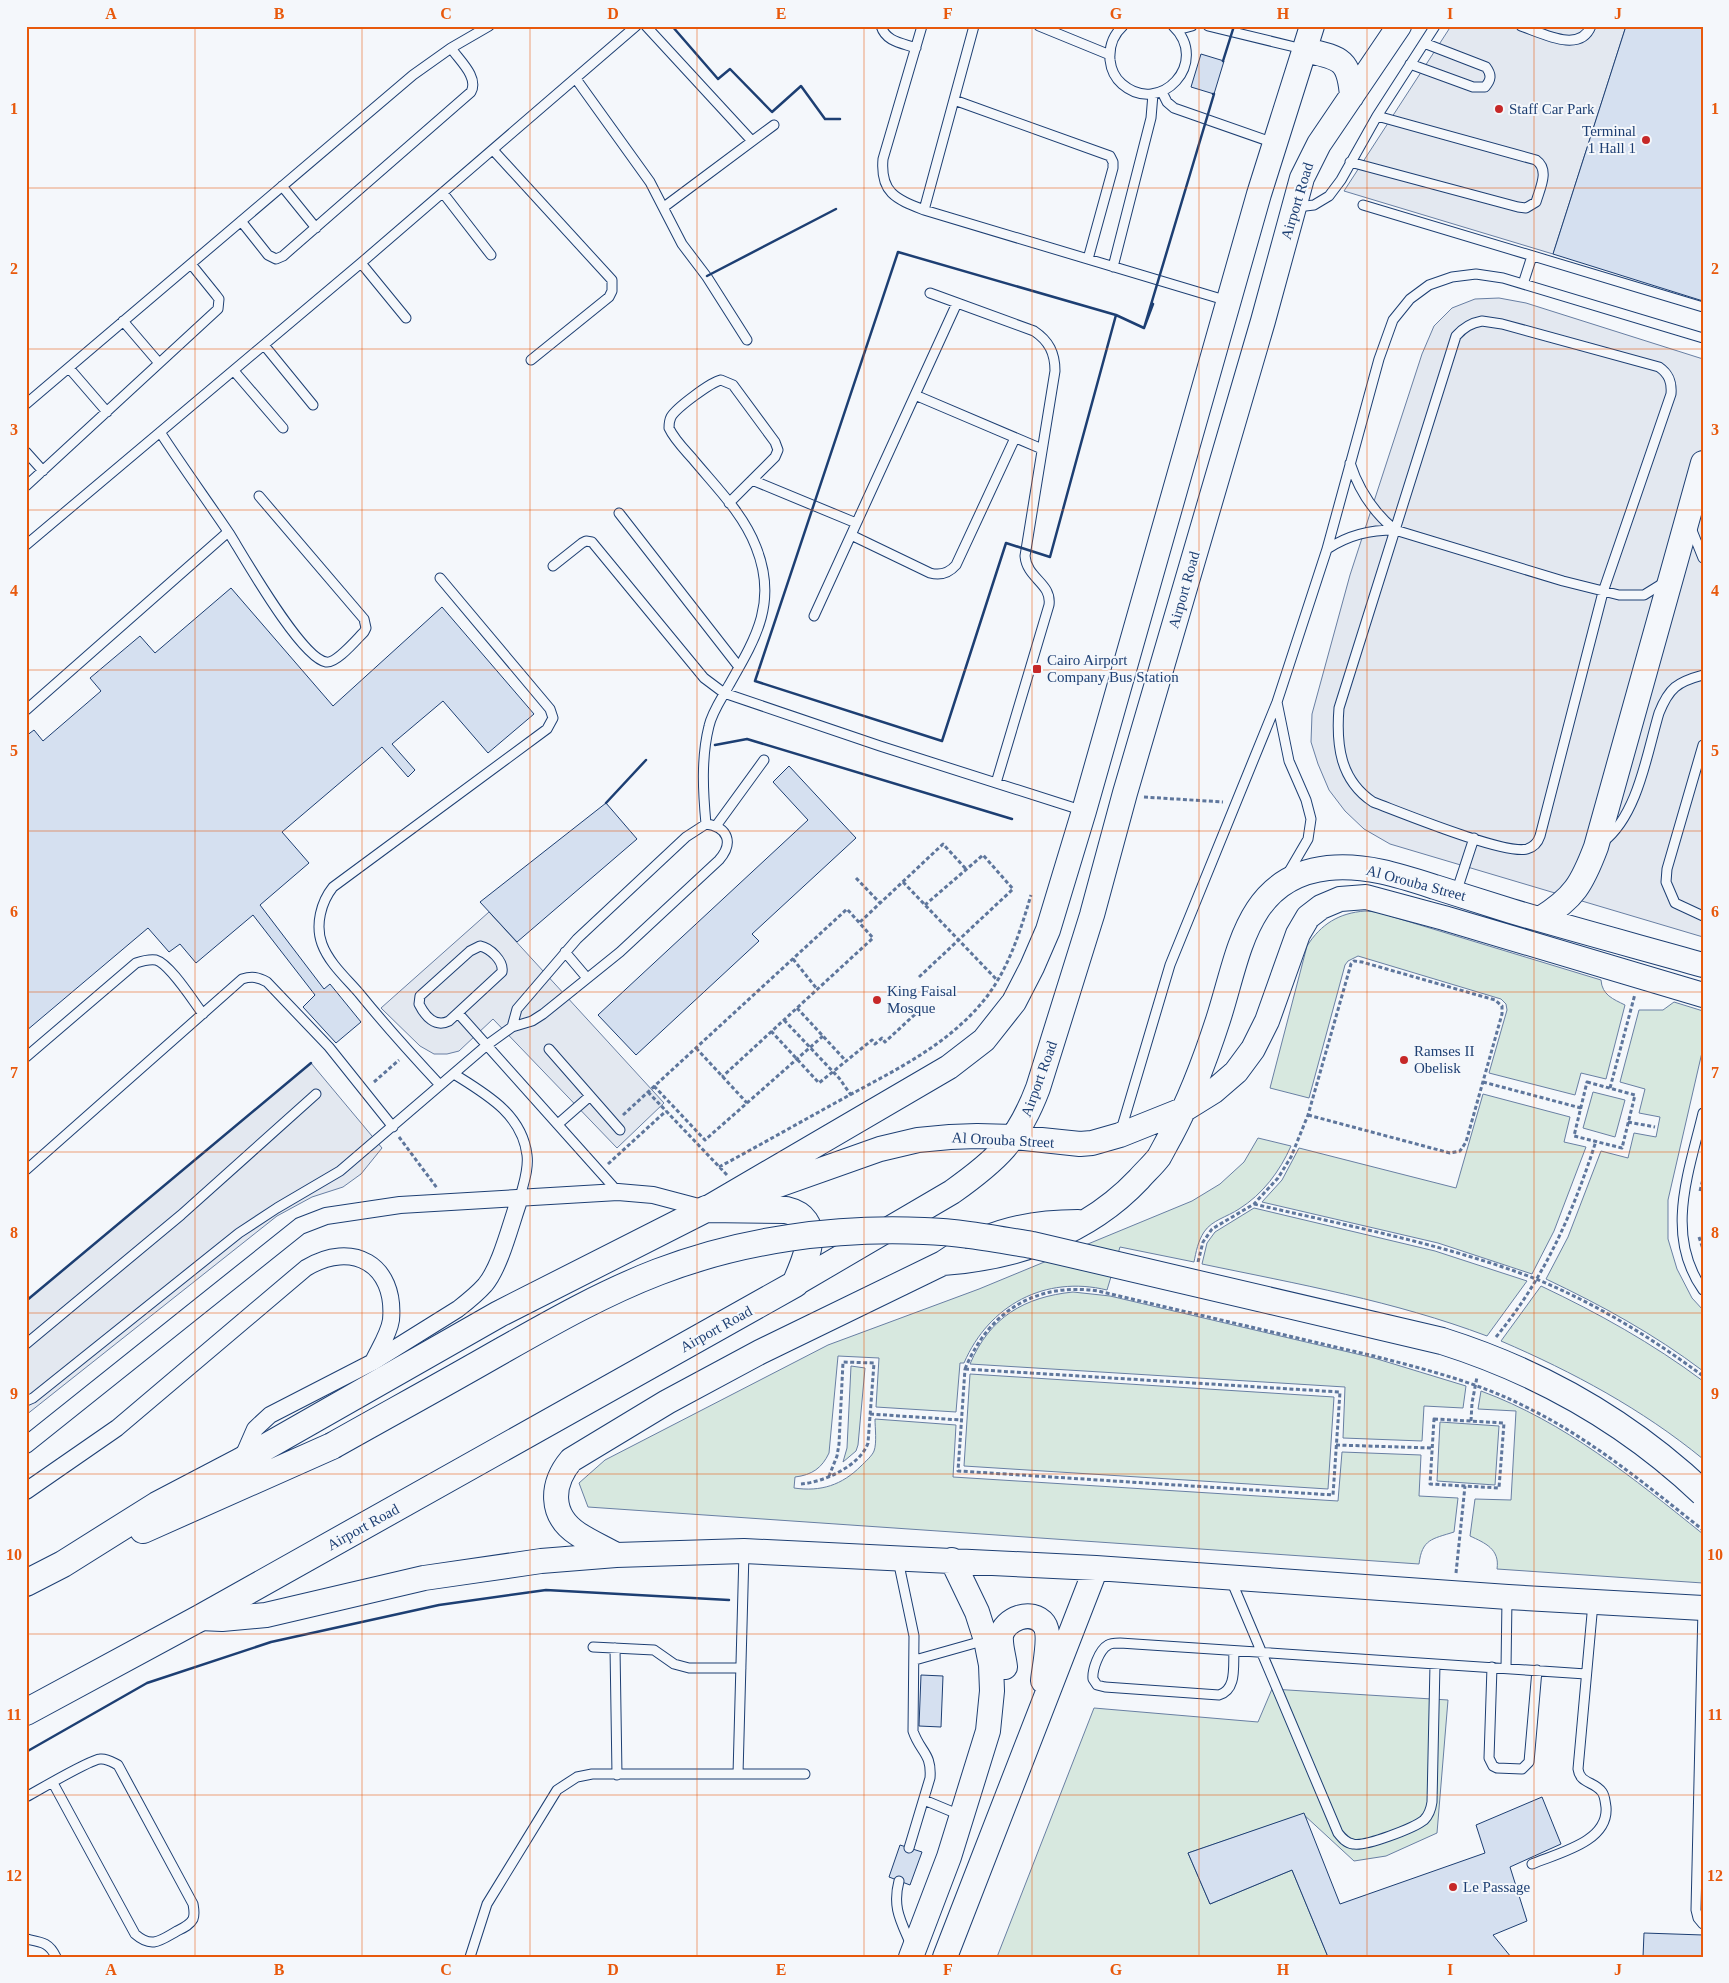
<svg xmlns="http://www.w3.org/2000/svg" width="1729" height="1983" font-family="'Times New Roman',serif">
<rect width="100%" height="100%" fill="#f4f7fb"/>
<path fill="#d7e8df" stroke="#687fa3" d="M1365 911 1377 912 1601 980C1602 995 1613 999 1625 1005L1606 1079 1581 1073 1575 1095 1489 1073 1507 1010 1506 1004 1501 999 1358 956 1348 961 1345 965 1309 1098 1270 1088 1307 946C1321 924 1339 913 1365 911Z
M1674 1002 1703 1011V1048L1668 1200V1239L1677 1269 1692 1298 1703 1310V1371C1654 1334 1601 1305 1546 1279L1568 1237 1601 1151 1628 1158 1634 1133 1656 1137 1660 1117 1639 1113 1645 1089 1620 1082 1639 1010H1663Z
M1593 1092 1625 1100 1615 1137 1583 1128Z
M1483 1094 1570 1117 1564 1142 1586 1147 1554 1231 1532 1274 1438 1243 1262 1202 1282 1180 1299 1148 1456 1188Z
M1258 1138 1291 1146C1280 1171 1263 1194 1239 1209 1227 1217 1212 1220 1204 1232 1198 1241 1196 1252 1194 1262L1120 1247 1107 1290C1045 1275 989 1305 964 1363H960L956 1412 876 1407 879 1358 838 1356 829 1453C822 1468 812 1475 795 1477L794 1488C821 1492 842 1485 861 1466 865 1462 872 1456 874 1451 877 1443 875 1428 875 1419L956 1425 953 1477 1338 1501 1342 1452 1421 1455 1419 1496 1458 1498 1454 1532C1432 1539 1422 1539 1419 1564L588 1507 579 1483 605 1460 828 1345 979 1289 1192 1201 1220 1184 1244 1162Z
M1254 1208 1435 1251 1527 1281 1487 1336C1394 1301 1298 1284 1202 1264L1207 1243 1215 1232Z
M1541 1286C1598 1313 1652 1343 1703 1381V1459C1642 1409 1573 1372 1501 1341Z
M1073 1292 1110 1296 1374 1358 1466 1386 1463 1408 1424 1406 1422 1441 1343 1438 1345 1387 970 1364C990 1317 1024 1297 1073 1292Z
M851 1366 865 1368 858 1445 856 1451 843 1462 847 1448Z
M970 1374 1334 1397 1328 1489 964 1466Z
M1481 1391C1565 1422 1633 1478 1703 1534V1583L1497 1569C1500 1549 1485 1543 1470 1536L1475 1499 1511 1500 1516 1411 1478 1409Z
M1440 1422 1499 1426 1495 1485 1437 1481Z
M1272 1689 1448 1700 1437 1833 1386 1856 1354 1861 1303 1814 1188 1853 1210 1904 1292 1870 1328 1957H997L1094 1708 1258 1722Z"/>
<path fill="#e3e8f0" stroke="#687fa3" d="M1451 26H1626L1553 254 1344 191Z
M1499 298 1526 303 1703 359V937L1390 844 1364 829 1345 811 1329 790 1318 764 1311 742 1312 714 1350 575 1422 354 1434 326 1452 308 1475 299Z
M489 912 664 1103 617 1148 493 1019 459 1051 447 1054H434L420 1046 381 1008Z
M311 1063 382 1148 361 1174 343 1187 312 1197 277 1216 26 1415V1301Z"/>
<path fill="#d5e0f0" stroke="#1d3f73" d="M1626 26H1703V301L1553 254Z
M1201 54 1224 61 1214 94 1191 87Z
M231 588 333 706 442 607 534 714 488 753 443 701 392 744 415 770 408 777 382 747 282 832 309 863 260 905 324 989 330 984 361 1022 336 1043 303 1007 315 995 253 915 196 963 180 944 169 952 148 928 26 1031V892L29 890 26 887V736L34 730 43 741 101 691 90 678 140 636 155 653Z
M789 766 856 838 752 934 759 941 636 1055 598 1015 808 820 773 782Z
M606 803 637 839 517 942 480 902Z
M921 1675 943 1676 941 1727 919 1726Z
M1542 1797 1561 1844 1510 1867 1527 1921 1493 1935 1511 1957H1328L1292 1870 1210 1904 1188 1853 1304 1813 1340 1904 1485 1853 1476 1825Z
M900 1845 922 1852 910 1885 889 1877Z
M1644 1933 1703 1935V1957H1643Z"/>
<g fill="none" stroke-linecap="round" stroke-linejoin="round">
<defs>
<path id="lane" d="M646 26 752 141
M881 26C886 42 902 43 916 48
M922 26 883 159C880 193 896 199 924 210L1228 301
M1039 26 1110 55
M1123 26C1113 35 1109 47 1110 60 1111 69 1115 78 1122 84 1160 117 1211 62 1173 26
M1208 26 1303 49
M1521 26C1542 33 1580 54 1591 26
M1177 30 1192 26
M1410 64 1473 87H1485C1491 80 1492 75 1486 67L1424 43
M576 79 650 182 682 244 707 277 747 340
M1162 92 1167 102 1174 108 1274 143
M954 100 1110 156 1113 162V168L1088 259
M493 150 612 280V291L609 297 531 360
M1350 162 1518 207 1526 208 1536 202C1540 188 1550 170 1536 160L1377 116
M282 186 316 228
M443 193 491 255
M1363 205 1703 307
M664 207 774 125
M1297 207 1314 205 1329 196 1341 180 1377 116 1435 26
M924 210 974 26
M241 221 268 255 276 259 283 256 471 92C479 77 459 60 451 48
M361 263 406 318
M1113 267 1151 118 1153 94
M1523 284 1532 256
M930 293 1034 331C1049 341 1055 353 1055 371L1025 556C1027 579 1052 583 1049 605L996 783
M123 321 159 363
M1482 321 1502 324 1659 367C1669 374 1672 382 1671 394L1603 592 1540 836C1538 842 1534 847 1527 849 1504 855 1400 812 1373 802 1340 780 1336 745 1339 708L1456 336C1464 327 1471 323 1482 321Z
M264 345 313 405
M69 368 107 412
M234 371 283 428
M915 395 1042 449
M26 404 413 75 451 48 489 26
M160 432C182 466 206 499 229 533 244 557 301 658 326 662 336 664 356 640 364 632L366 628 364 619 259 496
M26 452 43 471
M1350 463C1359 491 1373 512 1395 530
M752 480 856 523
M26 486 218 309 219 299 216 295 191 264
M619 513 739 667
M1691 528 1703 558
M851 535 930 573C941 576 949 573 956 565L1015 438
M26 545 361 263 636 26
M1327 549C1349 535 1369 530 1395 530L1563 581 1619 595H1644L1665 582
M553 566 582 543 586 541 592 542 704 678 724 693 880 746 1084 811
M440 578 550 709 553 718 547 729 333 887C321 902 315 925 322 944 329 963 346 978 359 993 385 1025 412 1055 440 1085
M814 616 957 303
M1277 702 1289 761 1306 800 1311 819 1308 839 1287 875
M26 710 228 532
M1703 745 1667 869 1666 882 1675 903 1703 916
M706 824C703 792 701 758 709 726 712 712 722 698 729 685 756 638 778 602 756 547 743 513 715 486 692 458 684 449 674 439 669 428 669 424 669 421 671 417 676 408 711 382 721 380L733 385 775 442 778 450 775 457 729 503
M706 824C728 827 734 843 719 860L620 952 543 1014 532 1021 512 1027 517 1009 577 939 686 837Z
M716 826 764 760
M1603 842C1638 815 1647 753 1659 713 1669 688 1677 682 1703 675
M1456 893 1474 838
M480 946C490 948 504 961 502 972L449 1021C435 1028 425 1016 419 1004L420 996 470 951Z
M565 952 587 978
M458 1013 618 1192
M549 1049 620 1130
M26 1057 136 963C142 961 149 959 156 960 170 964 193 1001 203 1014
M454 1074C486 1094 522 1114 527 1155 529 1170 523 1184 520 1198
M1703 1113C1689 1172 1664 1235 1703 1290
M558 1124 590 1096
M1121 1130 1170 965 1277 702 1327 549 1379 359 1393 320 1410 299 1429 285 1452 277 1476 274 1503 278 1703 338
M26 1170 242 979C252 976 258 977 267 982L329 1047 393 1127
M26 1344 181 1215 316 1094
M26 1401 33 1398 239 1233 277 1208 340 1171 487 1045 512 1027
M898 1560 914 1636 913 1731C920 1752 932 1753 930 1778L909 1848
M1231 1580 1338 1833C1342 1838 1346 1843 1353 1844 1365 1847 1414 1828 1424 1820 1429 1815 1431 1809 1432 1802L1435 1664
M1703 1608 1696 1910 1698 1918 1703 1924
M593 1647 654 1650 674 1664 689 1668H741
M615 1648 617 1775
M1234 1651C1233 1666 1237 1690 1219 1695L1105 1687 1097 1685 1093 1679C1092 1670 1099 1650 1108 1645 1111 1643 1116 1643 1120 1643L1586 1674
M915 1660 986 1640
M1492 1667 1489 1758 1493 1766 1497 1768 1522 1769 1529 1762 1537 1670
M1506 1668 1507 1599
M738 1774 744 1552
M26 1797C39 1790 89 1760 100 1759 107 1758 112 1762 118 1765L193 1904C194 1910 195 1914 193 1919 190 1925 183 1928 177 1931 161 1940 152 1949 135 1934L53 1783
M924 1800 960 1815
M1532 1864C1558 1853 1609 1842 1606 1807 1605 1801 1605 1796 1602 1792 1594 1781 1580 1784 1578 1769L1593 1603
M899 1881C892 1908 901 1921 911 1945
M26 1939C41 1942 49 1942 56 1957
M470 1957 487 1904 557 1790 577 1777 592 1774H805"/>
<path id="street" d="M26 1445 300 1226 326 1216 400 1205 618 1192 653 1195 706 1209
M241 1461 255 1429 270 1415 373 1362 458 1309C467 1302 477 1294 485 1285 501 1266 511 1222 520 1198
M26 1491 117 1428 306 1268C352 1240 396 1264 391 1320 389 1334 379 1349 373 1362"/>
<path id="secondary" d="M1305 50C1340 58 1349 58 1352 96
M1540 919C1574 898 1582 884 1596 847L1703 463
M753 1194 880 1149 918 1140 950 1137 977 1136 1014 1137 1080 1144 1092 1143 1120 1135 1185 1109 1214 1091 1236 1072 1253 1049 1267 1021 1298 934 1308 917 1321 907 1340 899 1366 897 1444 918 1703 995
M706 1209 949 1067 984 1040 1014 1002 1032 967 1048 930 1084 811 1259 194 1312 26
M984 1239C1014 1226 1046 1222 1078 1222
M943 1263C1016 1258 1087 1234 1139 1179 1145 1172 1153 1165 1159 1157 1163 1150 1167 1142 1171 1135 1191 1098 1205 1060 1218 1020 1239 956 1245 877 1328 868 1365 864 1401 876 1435 887 1461 895 1486 903 1511 911 1575 930 1639 947 1703 965
M795 1284 952 1192C997 1160 1018 1141 1038 1088L1092 915 1125 793 1263 321 1302 178 1319 144 1399 26
M616 1555C604 1548 590 1542 578 1534 549 1515 551 1484 571 1460L667 1402 760 1352 943 1263 955 1255
M200 1618 222 1619 266 1615 424 1578 541 1561 616 1555 744 1551 1096 1568 1508 1597 1703 1608
M1005 1667C1004 1657 1000 1646 1001 1636 1004 1619 1032 1608 1044 1624 1052 1635 1044 1668 1043 1681
M911 1957 949 1857 988 1731 992 1691 991 1665 986 1640 977 1612 952 1560
M945 1957 1096 1568"/>
<path id="primary" d="M143 1530 332 1446
M26 1583 63 1564 157 1505 241 1461 499 1314 706 1209 786 1210C825 1219 806 1259 795 1284L200 1618 26 1712"/>
</defs>
<use href="#lane" stroke="#1d3f73" stroke-width="11"/>
<use href="#street" stroke="#1d3f73" stroke-width="18"/>
<use href="#secondary" stroke="#1d3f73" stroke-width="26"/>
<use href="#primary" stroke="#1d3f73" stroke-width="28"/>
<path stroke="#5e769c" stroke-width="3" stroke-dasharray="4 2.5" stroke-linecap="butt" d="M1144 797 1223 802
M856 878 880 903
M903 882 997 980
M860 922 943 844 966 869
M793 959 817 989
M919 977 1013 889 983 855 925 905
M797 1008 846 1061
M784 1020 839 1078 851 1095
M771 1031 819 1083 872 1040 875 1044 882 1038 885 1042 924 1006
M696 1048 747 1103
M374 1082 399 1060
M1483 1082 1581 1108
M1587 1082 1635 1095 1622 1148 1574 1136Z
M654 1086 705 1140 823 1036
M1610 1088 1635 994
M648 1092 727 1175
M623 1115 847 909 873 938 722 1077
M1628 1122 1655 1127
M399 1137 437 1188
M608 1164 666 1111
M719 1167C762 1144 804 1120 846 1097 897 1069 948 1045 985 999 1009 968 1020 932 1031 895
M1700 1191 1703 1179
M1254 1204C1348 1226 1445 1244 1536 1279 1595 1303 1652 1338 1703 1376
M1699 1237 1703 1249
M1198 1262 1203 1242 1212 1229 1254 1204 1278 1178 1291 1157 1308 1115 1351 964 1354 961 1362 962 1495 1000 1502 1006V1014L1466 1142 1460 1151 1450 1153 1308 1115
M1496 1337C1544 1279 1573 1213 1596 1141
M965 1369 1340 1392 1333 1495 958 1471Z
M965 1369C989 1311 1036 1282 1098 1291L1374 1356C1424 1369 1476 1382 1522 1405 1589 1437 1645 1484 1703 1530
M870 1414 961 1420
M1434 1419 1504 1423 1499 1488 1430 1484Z
M1471 1421 1472 1403 1477 1377
M1336 1445 1432 1448
M801 1484C824 1482 860 1466 868 1443L874 1363 843 1362 839 1444 837 1456 829 1476
M1456 1573 1465 1486"/>
<use href="#lane" stroke="#f4f7fb" stroke-width="9"/>
<use href="#street" stroke="#f4f7fb" stroke-width="16"/>
<use href="#secondary" stroke="#f4f7fb" stroke-width="24"/>
<use href="#primary" stroke="#f4f7fb" stroke-width="26"/>
<defs>
<path id="primary-bridge" d="M332 1446C387 1415 442 1385 496 1354 549 1324 601 1294 658 1272 741 1240 834 1227 924 1231 960 1232 996 1239 1032 1245L1442 1341C1540 1372 1628 1422 1703 1493"/>
</defs>
<use href="#primary-bridge" stroke="#1d3f73" stroke-width="28" stroke-linecap="butt"/>
<use href="#primary-bridge" stroke="#f4f7fb" stroke-width="26"/>
<path stroke="#1d3f73" stroke-width="2.5" d="M672 26 718 79 730 69 772 112 801 86 825 119H840
M1223 61 1234 26
M707 276 836 209
M1153 304 1144 328 1116 315 1050 557 1006 543 942 741 755 681 898 252 1116 315 1144 328 1214 94H1213
M715 745 747 739 1012 819
M606 803 646 760
M26 1301 311 1063
M26 1752 147 1683 271 1642 439 1605 546 1590 729 1600"/>
</g>
<path fill="none" stroke="#e8590c" stroke-width="1" stroke-opacity="0.55" d="M195 26V1957M362 26V1957M530 26V1957M697 26V1957M864 26V1957M1032 26V1957M1199 26V1957M1367 26V1957M1534 26V1957M26 188H1703M26 349H1703M26 510H1703M26 670H1703M26 831H1703M26 992H1703M26 1152H1703M26 1313H1703M26 1474H1703M26 1634H1703M26 1795H1703"/>
<g fill="#c62828" stroke="#f4f7fb" stroke-width="2">
<circle cx="1499" cy="109" r="5"/>
<circle cx="1646" cy="140" r="5"/>
<rect x="1032" y="664" width="10" height="10" rx="2.5"/>
<circle cx="877" cy="1000" r="5"/>
<circle cx="1404" cy="1060" r="5"/>
<circle cx="1453" cy="1887" r="5"/>
</g>
<g text-anchor="middle" dominant-baseline="central" stroke-width="4" stroke-linejoin="round" paint-order="stroke">
<g font-size="15" fill="#1d3f73" stroke="#f4f7fb" text-anchor="start">
<text x="1509" y="109">Staff Car Park</text>
<text x="1636" y="131" text-anchor="end">Terminal<tspan x="1636" dy="17">1 Hall 1</tspan></text>
<text x="1047" y="660">Cairo Airport<tspan x="1047" dy="17">Company Bus Station</tspan></text>
<text x="887" y="991">King Faisal<tspan x="887" dy="17">Mosque</tspan></text>
<text x="1414" y="1051">Ramses II<tspan x="1414" dy="17">Obelisk</tspan></text>
<text x="1463" y="1887">Le Passage</text>
</g>
<g font-size="15" fill="#1d3f73" stroke="#f4f7fb">
<text transform="translate(1297 201) rotate(-73)">Airport Road</text>
<text transform="translate(1184 590) rotate(-74)">Airport Road</text>
<text transform="translate(1416 883) rotate(15)">Al Orouba Street</text>
<text transform="translate(1039 1079) rotate(-70)">Airport Road</text>
<text transform="translate(1003 1140) rotate(3)">Al Orouba Street</text>
<text transform="translate(716 1329) rotate(-29)">Airport Road</text>
<text transform="translate(363 1527) rotate(-29)">Airport Road</text>
</g>
</g>
<rect width="1729" height="1983" fill="none" stroke="#f4f7fb" stroke-width="55"/>
<rect x="28" y="28" width="1674" height="1928" fill="none" stroke="#e8590c" stroke-width="2"/>
<g font-size="16" text-anchor="middle" font-weight="bold" fill="#e8590c">
<text x="111" y="19">A</text>
<text x="279" y="19">B</text>
<text x="446" y="19">C</text>
<text x="613" y="19">D</text>
<text x="781" y="19">E</text>
<text x="948" y="19">F</text>
<text x="1116" y="19">G</text>
<text x="1283" y="19">H</text>
<text x="1450" y="19">I</text>
<text x="1618" y="19">J</text>
<text x="14" y="114">1</text>
<text x="1715" y="114">1</text>
<text x="14" y="274">2</text>
<text x="1715" y="274">2</text>
<text x="14" y="435">3</text>
<text x="1715" y="435">3</text>
<text x="14" y="596">4</text>
<text x="1715" y="596">4</text>
<text x="14" y="756">5</text>
<text x="1715" y="756">5</text>
<text x="14" y="917">6</text>
<text x="1715" y="917">6</text>
<text x="14" y="1078">7</text>
<text x="1715" y="1078">7</text>
<text x="14" y="1238">8</text>
<text x="1715" y="1238">8</text>
<text x="14" y="1399">9</text>
<text x="1715" y="1399">9</text>
<text x="14" y="1560">10</text>
<text x="1715" y="1560">10</text>
<text x="14" y="1720">11</text>
<text x="1715" y="1720">11</text>
<text x="14" y="1881">12</text>
<text x="1715" y="1881">12</text>
<text x="111" y="1975">A</text>
<text x="279" y="1975">B</text>
<text x="446" y="1975">C</text>
<text x="613" y="1975">D</text>
<text x="781" y="1975">E</text>
<text x="948" y="1975">F</text>
<text x="1116" y="1975">G</text>
<text x="1283" y="1975">H</text>
<text x="1450" y="1975">I</text>
<text x="1618" y="1975">J</text>
</g>
</svg>
